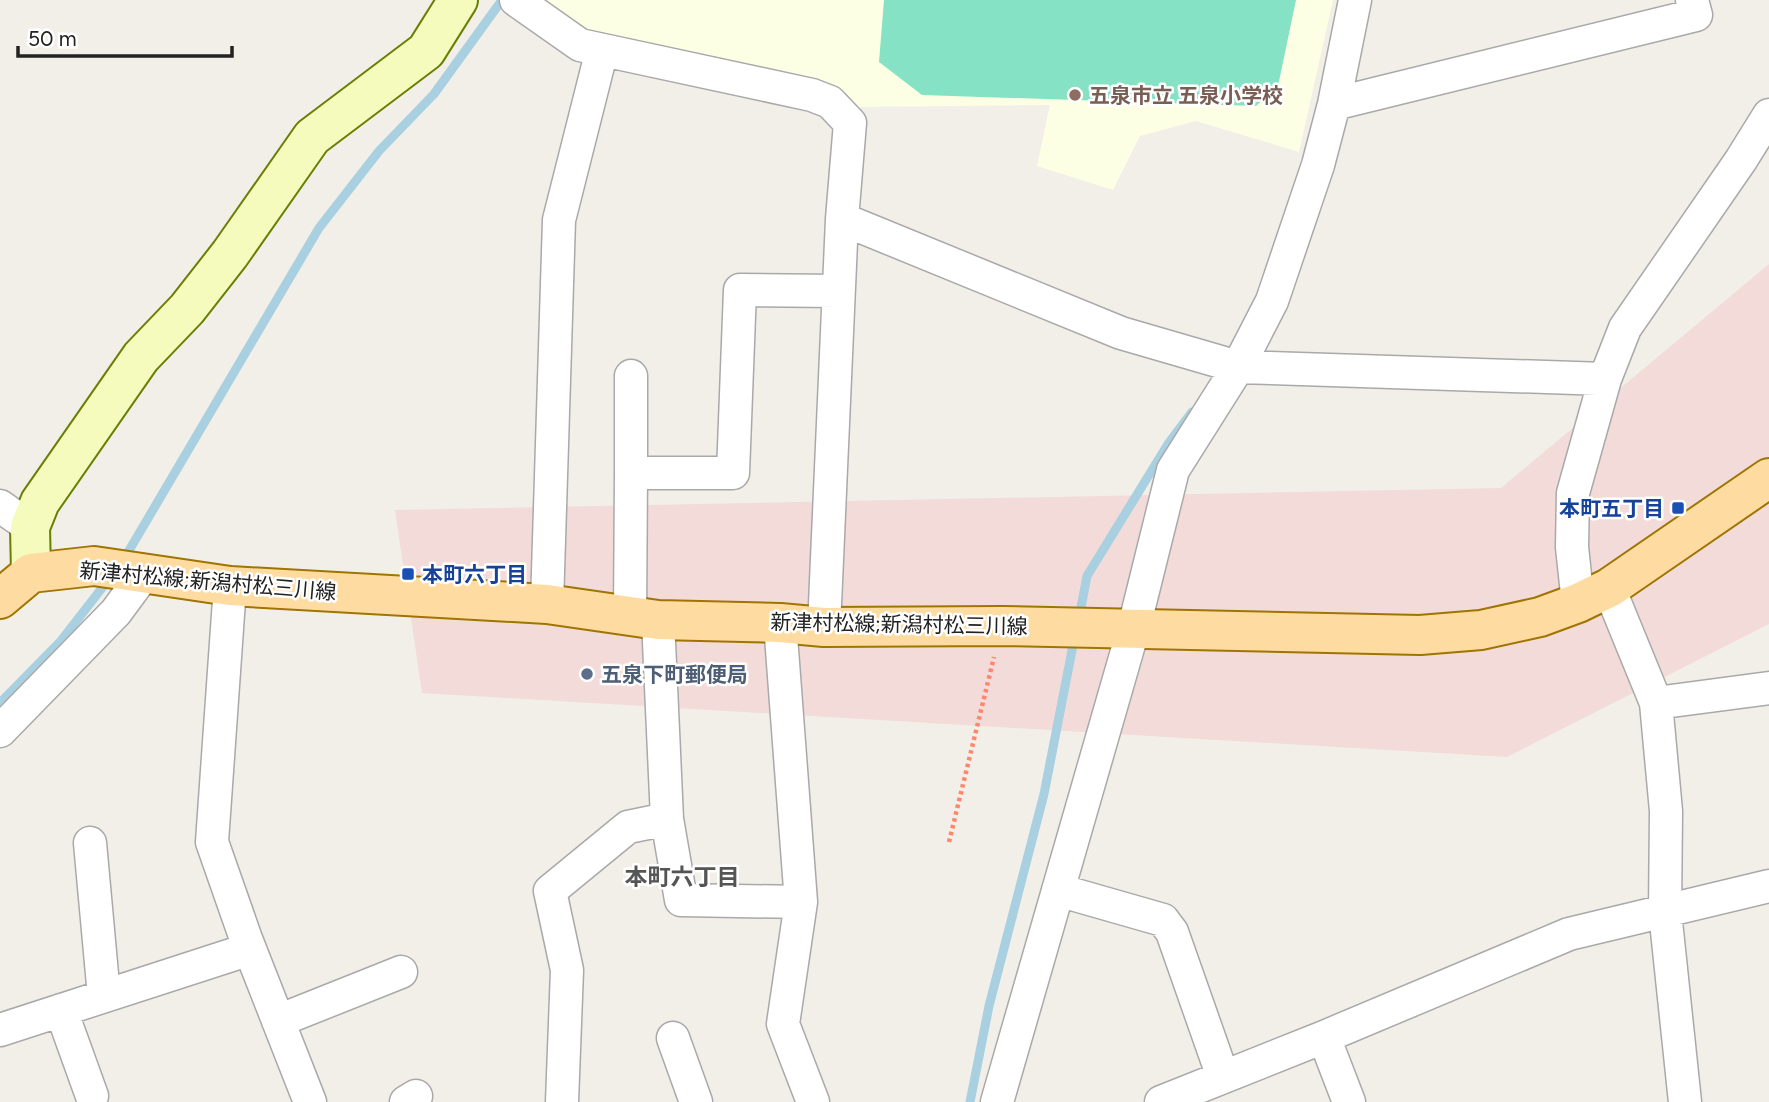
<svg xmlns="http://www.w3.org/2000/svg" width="1769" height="1102" font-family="Figtree,'Noto Sans JP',sans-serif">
<rect width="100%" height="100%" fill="#f2efe8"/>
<path fill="#f2dbd8" d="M1769 264V624L1507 757 422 693 395 510 1501 488Z"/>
<path fill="#fdffe4" d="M538 0H1333L1299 152 1196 121 1140 136 1113 190 1037 166 1050 105 854 107 586 40Z"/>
<path fill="#85e2c4" d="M884 0H1296L1278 86 1256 106 922 95 879 62Z"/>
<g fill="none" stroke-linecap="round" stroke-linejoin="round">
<path stroke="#a8d0e0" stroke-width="9" d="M124 559 319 228 379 151 434 94 502 0
M1079 618 1087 576 1168 444 1192 412
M0 703 60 642 109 579
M970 1102 989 1006 1044 794 1075 635"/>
<defs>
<path id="street" d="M516 0 580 45 812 95 830 102 850 123 842 219 824 627
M1334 104 1696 15 1692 0
M842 219 1121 333 1238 367 1605 379
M631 473V376
M0 506 30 527
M230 586 212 842 246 939 310 1102
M1609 588 1656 703 1666 811 1665 912 1685 1102
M1578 603 1572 547 1573 493 1605 379 1625 328 1741 160 1769 115
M547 604 559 220 602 50
M630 617 631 473H733L740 290 838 291
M780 623 801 902 783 1024 813 1102
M1656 703 1769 688
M0 731 116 612 144 574
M667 819 681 900 801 902
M90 843 104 996
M1058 890 1163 920 1172 932 1223 1077
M61 1010 92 1096
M278 1021 401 972
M0 1030 250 949
M1324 1037 1349 1102
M673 1038 696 1102
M406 1102 416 1096
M562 1102 567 970 550 891 628 827 667 819 658 620
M997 1102 1134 627 1173 470 1238 367 1272 301 1318 165 1334 104 1355 0
M1161 1102 1324 1037 1569 934 1769 886"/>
<path id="secondary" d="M31 573 30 527 40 502 141 357 187 309 230 254 312 137 426 51 458 0"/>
<path id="primary" d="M0 599 31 573 94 566 230 586 547 604 658 620 780 623 824 627 1002 626 1420 635 1481 630 1540 617 1578 603 1609 588 1769 478"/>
</defs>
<use href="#street" stroke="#a9a9a9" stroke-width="35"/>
<use href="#secondary" stroke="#697f02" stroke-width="42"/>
<use href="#primary" stroke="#9f7500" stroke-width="42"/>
<path stroke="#fd866e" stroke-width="4.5" stroke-dasharray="3.5 3.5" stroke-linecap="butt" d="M949 842 994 657"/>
<use href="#street" stroke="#fff" stroke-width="32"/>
<use href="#secondary" stroke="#f4fbbd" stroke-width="38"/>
<use href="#primary" stroke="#fedca1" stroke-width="38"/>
</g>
<circle fill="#8d6e63" stroke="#fff" stroke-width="2.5" cx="1075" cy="95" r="7"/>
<g fill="#1a4fb4" stroke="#fff" stroke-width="2.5">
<rect x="1671" y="501" width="14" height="14" rx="3.5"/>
<rect x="401" y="567" width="14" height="14" rx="3.5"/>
</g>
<circle fill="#5c6f8a" stroke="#fff" stroke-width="2.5" cx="587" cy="674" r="7"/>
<g text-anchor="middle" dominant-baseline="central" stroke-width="5" stroke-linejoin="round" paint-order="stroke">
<g font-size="21" font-weight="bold" fill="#785e54" stroke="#fff" text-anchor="start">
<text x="1089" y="95">五泉市立 五泉小学校</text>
</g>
<g font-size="21" font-weight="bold" fill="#164399" stroke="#fff" text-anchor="end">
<text x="1664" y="508">本町五丁目</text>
<text x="422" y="574" text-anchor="start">本町六丁目</text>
</g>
<g font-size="21" fill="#222" stroke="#fff">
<text transform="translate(208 581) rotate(5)">新津村松線;新潟村松三川線</text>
<text transform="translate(899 624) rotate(1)">新津村松線;新潟村松三川線</text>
</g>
<g font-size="21" font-weight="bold" fill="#4e5e75" stroke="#fff" text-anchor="start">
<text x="601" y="674">五泉下町郵便局</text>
</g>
<g font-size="23" font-weight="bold" fill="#555" stroke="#fff">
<text x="682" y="877">本町六丁目</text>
</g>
</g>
<path d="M18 46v10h214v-10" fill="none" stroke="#222222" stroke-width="3.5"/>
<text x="28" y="46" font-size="21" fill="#222222" stroke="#ffffff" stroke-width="5" paint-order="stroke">50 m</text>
</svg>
